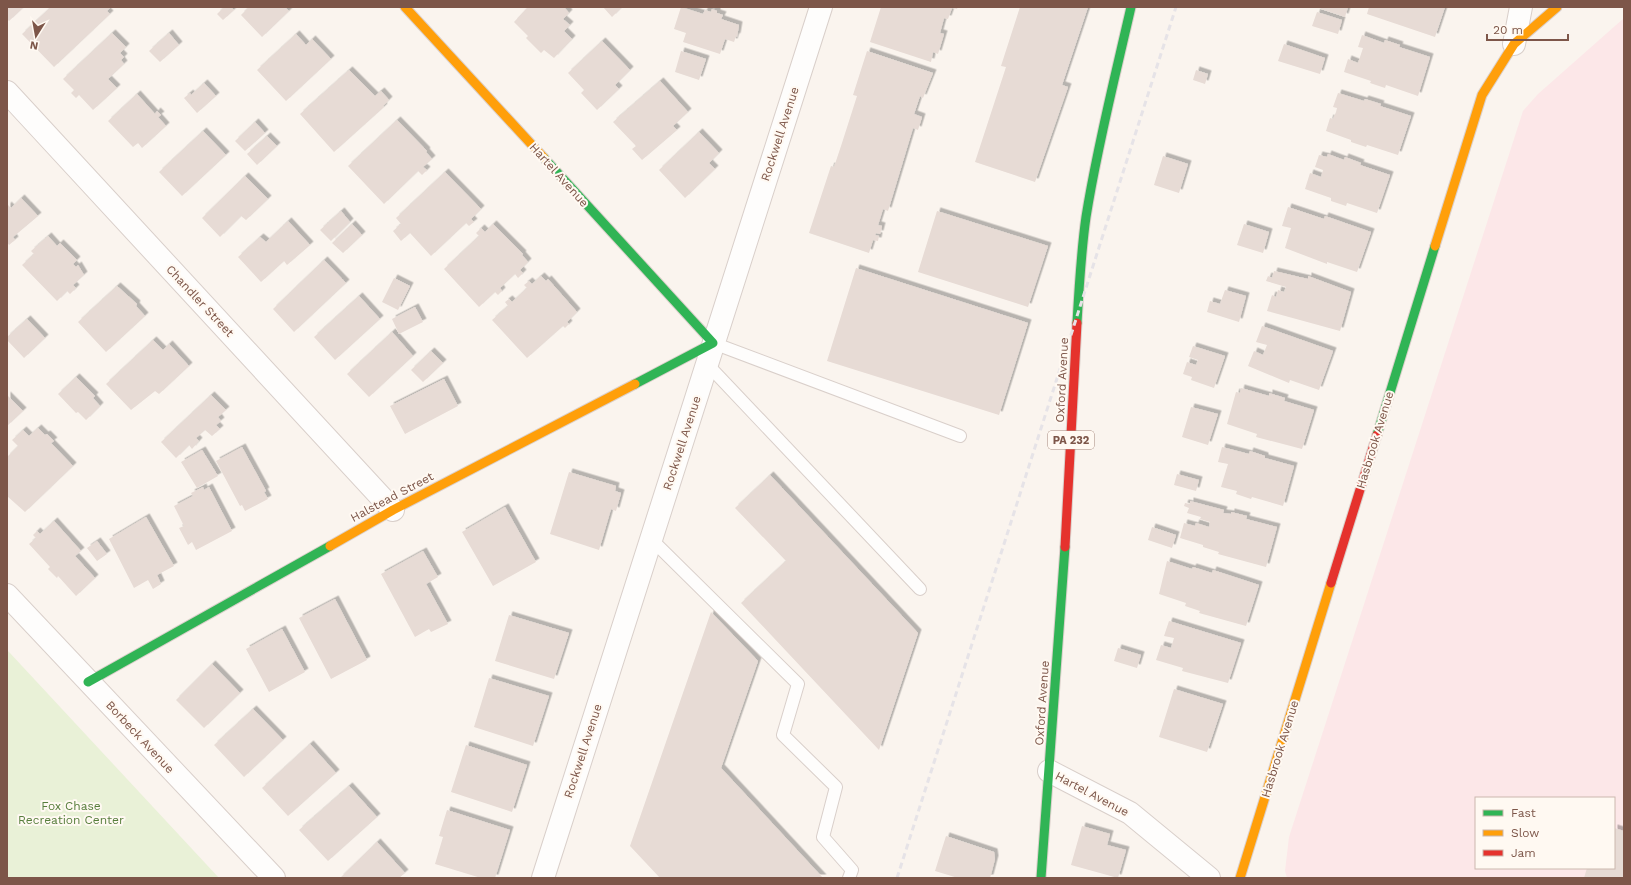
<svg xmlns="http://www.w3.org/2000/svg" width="1631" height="885" font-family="'Work Sans',sans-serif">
<defs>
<filter id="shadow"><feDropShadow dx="3.5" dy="-3.5" stdDeviation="0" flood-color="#0004"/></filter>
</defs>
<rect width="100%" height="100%" fill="#faf4ee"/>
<path fill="#fce7e8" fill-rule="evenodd" d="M1624 18V878H1287L1285 871 1289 837 1523 111 1538 94ZM1476 798H1614V868H1476Z"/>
<path fill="#e9f1d7" d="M7 650 9 652 219 878H7Z"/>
<path fill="#e7dbd5" filter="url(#shadow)" d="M7 7H24L9 21 7 19Z
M51 7H111L107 11 110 14 54 67 22 34Z
M224 7H231L234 10 223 20 217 14Z
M249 7H285L289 11 262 37 241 15Z
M528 7H564L569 13 563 19 570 25 564 31 572 39 554 58 544 50 541 53 526 38 528 36 514 22Z
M603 7H622L612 17Z
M681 7 703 14 705 10 711 12 712 9 717 11V13L723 15 721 19 739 25 737 37 736 36 734 42 725 39 720 54 683 42 686 33 674 29Z
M881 7H958L957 9 952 8 948 19 944 18 940 33 944 34 938 54 933 52 931 62 870 42Z
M1020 7H1088L1062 85 1068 87 1035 182 975 162 1006 67 1001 66Z
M1321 7H1348L1345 17 1321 9Z
M1369 7H1445L1435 37 1367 14Z
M1317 12 1342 20 1338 34 1312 26Z
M112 33 126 47 120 53 124 57 121 60 124 64 108 79 117 88 93 110 79 95 76 98 71 93 74 90 63 79Z
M169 33 179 45 160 62 149 51Z
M296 34 306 45 312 39 331 59 286 101 257 70Z
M1362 35 1384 43 1385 40 1400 45 1399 47 1430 57 1418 96 1386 85 1385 88 1370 83 1371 81 1344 72 1348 59 1358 63 1363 48 1358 47Z
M602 41 630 70 615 85 619 89 597 110 581 93 584 90 568 73Z
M1284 44 1325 58 1320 74 1278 61Z
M681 51 706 59 699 80 675 72Z
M867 51 933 73 923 98 920 96 914 114 922 117 918 130 913 128 888 211 883 209 878 225 882 226 880 234 876 233 875 235 879 236 878 241 873 240 869 253 809 233 831 166 834 167 842 143 857 96 853 95Z
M349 70 375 96 381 91 389 100 383 106 384 107 334 152 300 114Z
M1196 70 1208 74 1205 84 1193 80Z
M660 81 688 112 673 126 677 130 642 160 632 149 636 146 613 122Z
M204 83 216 96 197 113 184 98 190 93 191 95Z
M1338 93 1364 101 1365 99 1381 104 1380 106 1411 116 1398 155 1367 145 1366 147 1351 142V140L1326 131 1330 118 1333 119 1336 112 1337 108 1333 107Z
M137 94 155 114 157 111 161 115 158 117 166 126 142 148 138 143 133 147 108 121Z
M397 120 427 151 426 152 432 159 423 167 427 170 422 175 418 171 384 204 348 166Z
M255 122 265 133 245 151 235 141Z
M203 131 226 155 182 196 159 172Z
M699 132 719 153 709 163 715 169 685 198 659 170Z
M267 136 277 146 257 165 247 154Z
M1328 154 1344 160 1345 157 1361 163 1360 165 1390 175 1377 213 1347 203 1346 206 1331 201V198L1305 189 1310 173 1321 177 1323 170 1315 167 1319 155 1327 157Z
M1163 156 1188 164 1179 193 1154 185Z
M445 172 481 209 471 219 474 222 469 226 466 223 431 256 410 233 401 241 393 231 401 224 396 218Z
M245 176 268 199 246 220 241 216 220 237 202 218Z
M21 198 38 216 13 237 15 240 9 245 7 242V207L8 205 11 208Z
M1288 207 1324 219 1325 216 1371 232 1357 272 1327 262V264L1285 248 1291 228 1282 226Z
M341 211 350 222 331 241 320 230Z
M937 211 1048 246 1028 307 918 272Z
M288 221 310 245 287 265 284 261 261 282 238 257 260 237 266 242Z
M352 224 362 235 343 253 332 243Z
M493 224 523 254 522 255 528 262 520 270 523 273 518 278 515 274 500 288 502 291 498 295 495 292 479 307 444 269 479 236 476 233 481 228 485 232Z
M1244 224 1269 232 1263 253 1237 245Z
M48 236 57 246 60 243 77 260 73 264 76 267 78 265 84 275 73 285 76 288 70 294 67 291 57 301 22 265 34 254 31 251Z
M324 260 346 283 294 332 273 309Z
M856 268 1028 323 999 415 827 361Z
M1274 271 1308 279V276L1351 292 1340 331 1267 311 1272 295 1276 297 1278 290 1284 292 1286 287 1266 281 1268 276 1272 278Z
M541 276 546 281 548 279 577 312 567 322 569 324 565 328 563 326 527 358 492 320 508 306 505 302 509 299 512 302 527 288 524 285 529 281 532 284Z
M394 278 410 286 398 310 382 302Z
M117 286 137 304 136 306 145 316 106 352 78 322Z
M1225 290 1246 296 1239 322 1207 312 1210 301 1220 304Z
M359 296 380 319 335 360 314 337Z
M415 307 423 322 399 334 392 319Z
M27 319 45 338 24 358 7 340V337Z
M1262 326 1333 351 1319 390 1290 380 1289 383 1248 366 1254 351 1263 355 1267 345 1256 342Z
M392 332 413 356 369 397 347 374Z
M153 340 163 350 169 344 189 366 159 394 155 391 131 410 106 384Z
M1193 346 1225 356 1214 388 1191 380 1192 377 1183 374 1187 362 1196 365 1198 360 1189 357Z
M431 351 443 363 423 382 411 370Z
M76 377 95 396 93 398 100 406 86 420 78 412 76 413 58 394Z
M444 379 458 406 405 434 390 406Z
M1241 388 1269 396V393L1285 398 1284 401 1314 410 1302 449 1256 437 1257 434 1227 424 1236 392 1240 393Z
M7 395 23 411 7 426Z
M211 395 226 410 218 417 221 421 216 425 220 429 212 436 205 430 196 438 199 441 192 449 189 445 176 458 161 442Z
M1191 407 1218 414 1208 445 1182 437Z
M38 428 45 435 47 434 54 441 51 443 73 466 25 512 7 496V457L18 446 12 440 23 430 29 436Z
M242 447 266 491 264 492 268 499 245 511 242 505 240 506 216 461Z
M1222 447 1249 454 1250 451 1265 456V458L1294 466 1283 506 1252 497 1251 499 1236 494 1237 491 1221 487 1228 464 1218 462Z
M202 450 218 476 197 488 181 462Z
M569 472 616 486 615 491 621 493 616 511 611 509 599 550 550 534Z
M1177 474 1199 480 1196 491 1174 485Z
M770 475 918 633 879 750 741 603 786 561 735 508Z
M203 487 204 490 209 487 232 531 196 550 192 542 188 545 179 528 184 526 174 506 193 496 191 493Z
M1190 501 1224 510 1223 513 1231 514V512L1247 516 1246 519 1277 527 1266 567 1218 554 1219 552 1203 547V545L1180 538 1184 523 1195 526 1196 523 1209 527 1210 522 1200 519 1201 517 1187 513 1189 508 1184 506 1185 503 1190 504Z
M505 507 536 562 493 586 462 532Z
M146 517 174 566 157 575 161 584 153 589 148 580 134 588 109 539Z
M54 521 81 551 75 556 95 578 76 596 58 576 57 578 48 569 50 567 29 544 36 538 33 535 37 531 40 534Z
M1152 527 1176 535 1172 548 1148 540Z
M97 541 107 554 97 561 87 548Z
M423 551 438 577 426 584 448 624 431 632 429 629 415 637 381 574Z
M1167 561 1192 569 1193 567 1212 573 1213 570 1259 585 1246 626 1199 613 1200 611 1185 606 1186 603 1159 594Z
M335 599 367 660 331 679 299 618Z
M711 612 758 661 721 768 823 878H660L630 846Z
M509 615 569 633 554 679 495 661Z
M1169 621 1241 643 1228 683 1182 671 1183 668 1156 660 1161 645 1171 648 1174 638 1164 636Z
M282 629 305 672 269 692 246 649Z
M1118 648 1141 655 1137 668 1114 661Z
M212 664 240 693 204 728 176 700Z
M489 678 549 696 533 746 474 727Z
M1174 689 1223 704 1207 752 1159 737Z
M253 709 283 740 244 777 214 745Z
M310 744 336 773 288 816 262 788Z
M466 745 527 765 512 812 451 792Z
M349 786 377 817 328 861 299 830Z
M447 810 510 830 495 878H481L435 864 443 837 439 836Z
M1082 826 1110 834 1107 845 1126 850 1118 878 1071 865Z
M1614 828 1624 831V878H1584L1587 868H1614Z
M946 836 994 852 995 859 990 878H958L935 871Z
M377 842 405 873 399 878H340Z"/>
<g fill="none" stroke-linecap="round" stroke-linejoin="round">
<defs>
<path id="lane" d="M713 343 960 436
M708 365 920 589
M651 539 798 684 783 735 836 787 823 837 852 870 849 878"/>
<path id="street" d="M1514 44 1521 7
M7 92 393 510
M7 595 274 878
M1049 771 1130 813 1209 878
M543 878 821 7"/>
<path id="fast" d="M544 158 713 343 635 384
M1077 323C1079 288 1081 252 1086 217 1097 147 1115 77 1131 7
M1377 435 1435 246
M88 682 330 546
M1041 878 1065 547"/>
<path id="slow" d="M405 7 544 158
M1435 246 1482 95 1514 44 1557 7
M330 546 393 510 635 384
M1240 878 1331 583"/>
<path id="jam" d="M1065 547 1077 323
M1331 583 1377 435"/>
</defs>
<use href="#lane" stroke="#d9cfca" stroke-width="14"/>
<use href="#street" stroke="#d9cfca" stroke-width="24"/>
<use href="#fast" stroke="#dbd0cb" stroke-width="11"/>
<use href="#slow" stroke="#dbd0cb" stroke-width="11"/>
<use href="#jam" stroke="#dbd0cb" stroke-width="11"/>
<use href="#lane" stroke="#fefdfc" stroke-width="12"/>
<use href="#street" stroke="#fefdfc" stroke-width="22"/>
<use href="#fast" stroke="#30b455" stroke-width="9"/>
<use href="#slow" stroke="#ff9f0a" stroke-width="9"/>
<use href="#jam" stroke="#e5322d" stroke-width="9"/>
<path stroke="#e6e3e7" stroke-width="3" stroke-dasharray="6 4" stroke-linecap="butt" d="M897 878 1176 7"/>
</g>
<g text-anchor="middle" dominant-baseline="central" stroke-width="4" stroke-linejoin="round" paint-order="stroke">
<rect fill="#fff9f2" stroke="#a4877c" stroke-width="1" x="1048" y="431" width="46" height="18" rx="3"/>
<g font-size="11" font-weight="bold" fill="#7d5649">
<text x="1071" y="440">PA 232</text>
</g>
<g font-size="12" fill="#7d5649" stroke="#fff9f2">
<text transform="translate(780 134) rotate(-72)">Rockwell Avenue</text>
<text transform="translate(559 175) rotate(48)">Hartel Avenue</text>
<text transform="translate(200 301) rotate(47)">Chandler Street</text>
<text transform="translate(1062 380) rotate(-87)">Oxford Avenue</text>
<text transform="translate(1375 440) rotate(-73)">Hasbrook Avenue</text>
<text transform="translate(682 443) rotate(-72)">Rockwell Avenue</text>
<text transform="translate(392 497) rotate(-28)">Halstead Street</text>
<text transform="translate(1042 703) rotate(-86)">Oxford Avenue</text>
<text transform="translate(140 737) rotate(47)">Borbeck Avenue</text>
<text transform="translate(1280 749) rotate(-73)">Hasbrook Avenue</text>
<text transform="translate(583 751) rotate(-72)">Rockwell Avenue</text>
<text transform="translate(1092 794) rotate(28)">Hartel Avenue</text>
</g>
<g font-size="12" fill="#577e3c" stroke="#fff9f2">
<text x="71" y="806">Fox Chase<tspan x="71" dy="14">Recreation Center</tspan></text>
</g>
</g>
<rect width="1631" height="885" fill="none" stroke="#7d5649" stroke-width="16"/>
<rect x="1475" y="797" width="140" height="72" fill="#fff9f2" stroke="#cbb8ae"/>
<rect x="1483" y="810" width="20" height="6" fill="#30b455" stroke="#cbb8ae"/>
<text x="1511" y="817" font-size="12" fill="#7d5649">Fast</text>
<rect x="1483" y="830" width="20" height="6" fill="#ff9f0a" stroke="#cbb8ae"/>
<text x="1511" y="837" font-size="12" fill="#7d5649">Slow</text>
<rect x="1483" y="850" width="20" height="6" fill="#e5322d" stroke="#cbb8ae"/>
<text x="1511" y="857" font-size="12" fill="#7d5649">Jam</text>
<g transform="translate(36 36) rotate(191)" stroke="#fff9f2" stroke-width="3" paint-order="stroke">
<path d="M0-3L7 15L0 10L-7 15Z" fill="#7d5649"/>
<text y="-6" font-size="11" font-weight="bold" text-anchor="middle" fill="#7d5649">N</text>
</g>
<path d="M1487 34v6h81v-6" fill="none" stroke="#7d5649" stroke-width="2"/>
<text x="1493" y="34" font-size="12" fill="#7d5649" stroke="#fff9f2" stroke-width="3" paint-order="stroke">20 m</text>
</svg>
